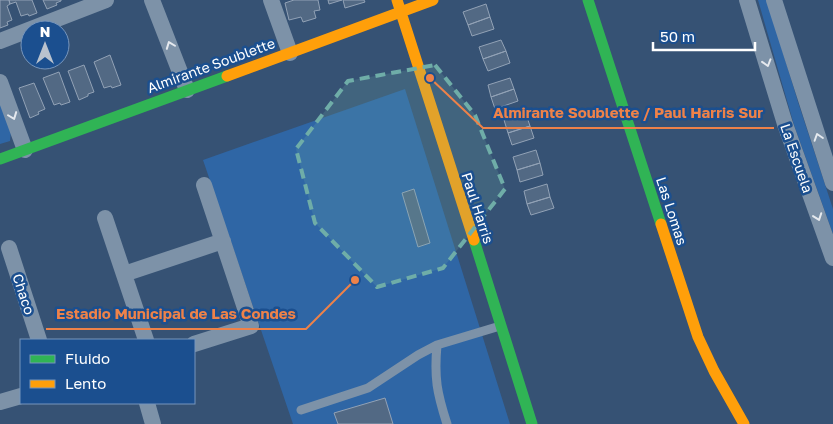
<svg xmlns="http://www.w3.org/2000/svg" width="833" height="424" font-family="'Golos Text',sans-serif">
<rect width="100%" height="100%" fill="#365274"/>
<path fill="#2f66a5" d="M758 0H767L798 102 833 209V234L794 125Z
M405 89 510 424H293L203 160Z
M0 101 11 131 10 141 0 144Z"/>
<path fill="#526984" stroke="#92a2b6" d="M0 0H9L10 4 7 6 12 20 7 22 8 25 0 28Z
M9 0H32L37 13 29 16 28 14 21 16 16 2 10 4Z
M43 0H61V1L56 3 57 5 47 9Z
M294 0H318L320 10 314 11 316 18 303 22 301 17 289 20 285 3Z
M328 0H342L329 4Z
M343 0H364L365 2 345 8Z
M486 4 490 17 468 25 463 12Z
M490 17 494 29 472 36 468 25Z
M501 40 506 51 483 59 479 47Z
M506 51 510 63 488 71 483 59Z
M110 55 121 85 112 88 111 86 104 88 94 62Z
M84 65 94 92 88 94V96L79 100 68 71Z
M59 72 70 102 61 105 60 103 54 105 43 78Z
M510 78 514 89 491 97 488 85Z
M34 83 45 109 38 112 39 114 30 118 19 88Z
M514 89 518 101 495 109 491 97Z
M526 114 530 126 508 133 504 120Z
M530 126 534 138 512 145 508 133Z
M536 150 540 163 517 170 513 157Z
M540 163 543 175 520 182 517 170Z
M547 184 550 197 527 204 524 191Z
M414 189 430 243 418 247 402 193Z
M550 197 554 208 531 215 527 204Z
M385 398 393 424H338L334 413Z"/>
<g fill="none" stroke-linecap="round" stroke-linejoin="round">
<path stroke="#7d92a8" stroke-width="9" d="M437 345C434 378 437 393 447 424
M301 410 368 388 418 355 437 345 500 326"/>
<path stroke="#7d92a8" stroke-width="16" d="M152 0 187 90
M271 0 290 53
M747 0 785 124 833 258
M774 0 833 183
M0 41 106 0
M0 82 25 150
M105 218 146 340
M9 248 39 340
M124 274 223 241
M194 344 251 326 204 185
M0 402 21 396
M147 403 153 424"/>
<path stroke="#30b455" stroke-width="11" d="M588 0 661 224
M0 159 227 76
M474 240 532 424"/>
<path stroke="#ff9f0a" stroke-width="11" d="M397 0 474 240
M227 76 433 0
M661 224 698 337 714 371 744 424"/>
</g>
<defs><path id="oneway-chevron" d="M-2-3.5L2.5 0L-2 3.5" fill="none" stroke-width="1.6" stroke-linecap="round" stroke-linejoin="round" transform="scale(1.25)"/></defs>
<g stroke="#e5e9ee">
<use href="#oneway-chevron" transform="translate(170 45) rotate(-111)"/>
<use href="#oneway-chevron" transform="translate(767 63) rotate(73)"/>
<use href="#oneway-chevron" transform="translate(13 116) rotate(69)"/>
<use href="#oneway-chevron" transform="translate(818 137) rotate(-108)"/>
<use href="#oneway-chevron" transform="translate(818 217) rotate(70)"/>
</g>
<path fill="#6fada8" fill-opacity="0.2" stroke="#6fada8" stroke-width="4" stroke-dasharray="10 6" stroke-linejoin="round" d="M435 65 475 115 505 189 443 268 377 287 315 223 296 149 348 81Z"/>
<g text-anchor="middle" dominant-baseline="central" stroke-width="5" stroke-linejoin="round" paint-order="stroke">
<g font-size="14" fill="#fff" stroke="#1b4f8f">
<text transform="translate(211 65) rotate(-20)">Almirante Soublette</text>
<text transform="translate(797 158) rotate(71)">La Escuela</text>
<text transform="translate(478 208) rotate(72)">Paul Harris</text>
<text transform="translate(672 211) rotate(72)">Las Lomas</text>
<text transform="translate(24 294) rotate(72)">Chaco</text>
</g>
</g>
<path fill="none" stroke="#ee8249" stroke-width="2" d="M430 78L483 128H774M355 280L306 329H46"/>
<g fill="#ee8249" stroke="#1b4f8f" stroke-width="2">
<circle cx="430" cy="78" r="5"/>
<circle cx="355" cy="280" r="5"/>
</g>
<g font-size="15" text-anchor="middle" font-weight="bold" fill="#ee8249" stroke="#1b4f8f" stroke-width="5" stroke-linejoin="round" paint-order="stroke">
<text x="628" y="118">Almirante Soublette / Paul Harris Sur</text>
<text x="176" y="319">Estadio Municipal de Las Condes</text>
</g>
<rect x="20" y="339" width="175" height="65" fill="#1b4f8f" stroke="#7695bc"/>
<rect x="30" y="355" width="25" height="8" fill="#30b455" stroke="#7695bc"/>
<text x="65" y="364" font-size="15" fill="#ffffff">Fluido</text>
<rect x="30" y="380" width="25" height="8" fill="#ff9f0a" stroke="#7695bc"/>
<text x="65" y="389" font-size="15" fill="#ffffff">Lento</text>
<g transform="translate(45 45)"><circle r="24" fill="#1b4f8f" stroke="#7695bc"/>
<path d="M0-4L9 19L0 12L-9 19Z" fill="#b9c2ce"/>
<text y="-8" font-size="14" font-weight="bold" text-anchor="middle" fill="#ffffff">N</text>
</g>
<path d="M653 42v8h102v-8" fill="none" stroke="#ffffff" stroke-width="2.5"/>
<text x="660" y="42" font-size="15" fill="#ffffff" stroke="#1b4f8f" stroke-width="4" paint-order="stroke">50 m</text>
</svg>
